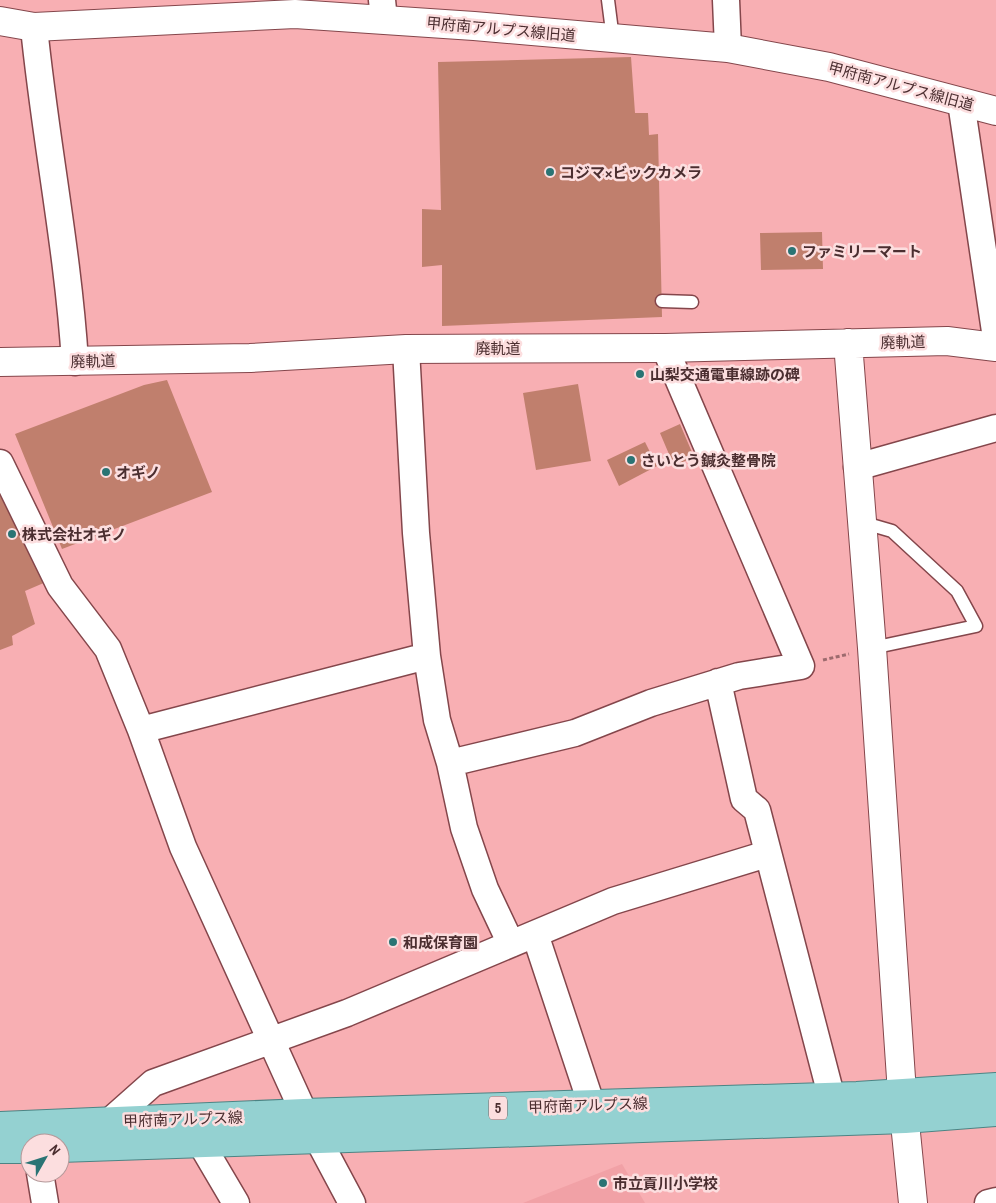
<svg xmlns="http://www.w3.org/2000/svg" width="996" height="1203" font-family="'Archivo Narrow','Noto Sans JP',sans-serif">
<rect width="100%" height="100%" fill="#f8afb3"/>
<path fill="#f1a1a6" d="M622 1164 645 1203H523Z"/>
<path fill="#c07f6d" d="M631 57 635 113H648L649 135 658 134 662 317 442 326V265L422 267V209L441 210 438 62Z
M822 232 823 269 761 270 760 233Z
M167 380 212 492 62 549 15 434 144 385Z
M578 384 591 461 536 470 523 393Z
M680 424 694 457 674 466 660 433Z
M645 442 657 466 619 486 607 460Z
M0 486 46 582 25 591 35 624 12 636 13 645 0 650Z"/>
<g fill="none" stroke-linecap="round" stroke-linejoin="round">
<defs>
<path id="service" d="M608 0 613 39
M662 301 692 302
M861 522 892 531 957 591 976 626 872 648"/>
<path id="minor" d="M382 0 384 20
M726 0 728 48
M34 27C45 139 68 249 75 362
M961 102 996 338
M406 349 416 533 427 656 437 720 450 763 464 828 485 889 511 944
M0 463 60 586 108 649 141 730 183 847 304 1113 352 1203
M857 467 996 428
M718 682 744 799 757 810 831 1095
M141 730 427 656
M450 763 575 733 651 703 739 676 801 666 665 348
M535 934 592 1106
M109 1122 153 1083 347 1013 613 901 767 854
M200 1142 236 1203
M40 1173 45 1203
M988 1203 996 1201"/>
<path id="tertiary" d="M0 21 34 27 295 14 474 26 728 48 829 67 996 111
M848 343 872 648 902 1093 913 1203
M0 362 250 358 406 349 665 348 947 341 996 347"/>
<path id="primary" d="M0 1126 304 1113 857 1096 996 1087
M60 1148 905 1119 996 1112
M0 1149H30"/>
</defs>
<use href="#service" stroke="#84464b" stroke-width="15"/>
<use href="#minor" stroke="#84464b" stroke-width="29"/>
<use href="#tertiary" stroke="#84464b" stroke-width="30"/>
<use href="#primary" stroke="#4c8484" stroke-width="30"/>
<path stroke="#9d6b6e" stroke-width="3" stroke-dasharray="4 2.5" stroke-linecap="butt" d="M823 660 849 654"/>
<use href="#service" stroke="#fff" stroke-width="12"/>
<use href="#minor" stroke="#fff" stroke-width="26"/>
<use href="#tertiary" stroke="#fff" stroke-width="28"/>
<use href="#primary" stroke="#94d1d1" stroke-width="28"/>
</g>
<g fill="#2a7474" stroke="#fcdedf" stroke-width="2">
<circle cx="550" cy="172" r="5"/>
<circle cx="792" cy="251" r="5"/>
<circle cx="640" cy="374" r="5"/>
<circle cx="631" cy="460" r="5"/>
<circle cx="106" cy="472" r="5"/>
<circle cx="12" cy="534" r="5"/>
<circle cx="393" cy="942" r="5"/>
<circle cx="603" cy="1183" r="5"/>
</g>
<g text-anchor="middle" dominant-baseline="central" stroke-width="5" stroke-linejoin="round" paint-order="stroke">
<rect fill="#fcdedf" stroke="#806364" stroke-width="1" x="489" y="1096.5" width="18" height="23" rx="4"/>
<g font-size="14" font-weight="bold" fill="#4b2e30">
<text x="498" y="1108">5</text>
</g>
<g font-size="15" fill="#4b2e30" stroke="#fcdedf">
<text transform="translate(501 29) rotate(5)">甲府南アルプス線旧道</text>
<text transform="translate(901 86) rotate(15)">甲府南アルプス線旧道</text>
<text transform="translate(903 342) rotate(-1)">廃軌道</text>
<text x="498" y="348">廃軌道</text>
<text transform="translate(93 361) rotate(-1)">廃軌道</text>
<text transform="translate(588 1105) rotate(-2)">甲府南アルプス線</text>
<text transform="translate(183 1119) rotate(-2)">甲府南アルプス線</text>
</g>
<g font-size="15" font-weight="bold" fill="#4b2e30" stroke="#fcdedf" text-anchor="start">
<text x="560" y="172">コジマ×ビックカメラ</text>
<text x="802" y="251">ファミリーマート</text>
<text x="650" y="374">山梨交通電車線跡の碑</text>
<text x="641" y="460">さいとう鍼灸整骨院</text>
<text x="116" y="472">オギノ</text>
<text x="22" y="534">株式会社オギノ</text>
<text x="403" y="942">和成保育園</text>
<text x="613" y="1183">市立貢川小学校</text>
</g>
</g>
<g transform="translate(45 1158) rotate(51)"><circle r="24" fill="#fcdedf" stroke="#b59899"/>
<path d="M0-4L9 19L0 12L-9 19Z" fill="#2a7474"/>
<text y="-8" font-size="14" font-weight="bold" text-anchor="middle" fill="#4b2e30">N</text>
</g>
</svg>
